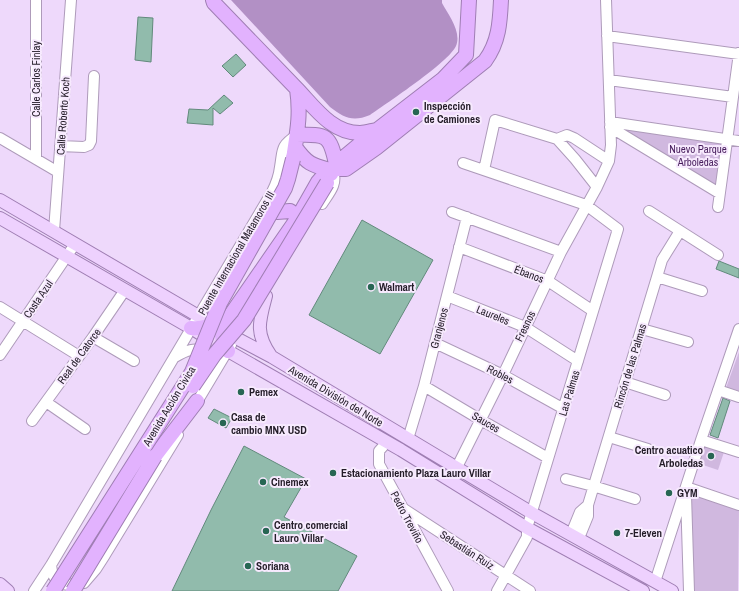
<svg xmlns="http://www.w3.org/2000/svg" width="739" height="591" font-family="'Archivo Narrow',sans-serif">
<rect width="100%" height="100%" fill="#eed9fb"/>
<path fill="#d0b8df" d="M616 124 722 140 715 189 690 174Z
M739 352V392L726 388Z
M704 442 725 449 718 470 697 463Z
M691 493 739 508 738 591H694Z"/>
<path fill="#b290c5" d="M231 0H442V3C448 14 462 32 456 46 449 62 387 103 370 115 353 122 344 118 330 107Z"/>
<path fill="#91bbac" stroke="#628a7c" d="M138 17 153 18 151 62 135 60Z
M236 54 246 65 233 77 222 66Z
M224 95 233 103 220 114 213 108V125L187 123 189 109 208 110Z
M362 220 433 260 380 354 309 315Z
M719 261 739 269V278L716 269Z
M723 398 730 401 718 438 710 435Z
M214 409 232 418 226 428 208 418Z
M244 446 306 479 284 517 357 556 338 591H172L211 510Z"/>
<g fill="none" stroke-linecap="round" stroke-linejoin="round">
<defs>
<path id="minor" d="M607 36 739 54
M609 80 733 97
M610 122 739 141
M610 127 719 193
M0 138 58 172
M557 139 567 135 574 138 609 161
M60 146 84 147 89 145 91 141 94 76
M36 159V0
M463 163 586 205 618 229 527 528V537L497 591
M484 170 495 120 557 139 575 159 597 187
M322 204C329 193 338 184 333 171
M718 207 739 53
M649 211 718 255
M452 212 561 252
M54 231 71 0
M459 247 548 281 593 311
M657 277 702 291
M447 296 525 327 578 361
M0 307 79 356
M642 329 688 342
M93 337 134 361
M435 343 503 375 564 409
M0 355 75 244
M175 357C185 351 196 346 206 353
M625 382 665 395
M424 386 481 420 548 458
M718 390 739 397
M46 402 85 429
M194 407 231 345
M32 421 93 337 125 290
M609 437 648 449
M408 439 424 386 467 217
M701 440 739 452
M387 442 379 451V464L448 591
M457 467 503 375 561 252 597 187 609 161 611 145 606 0
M566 479 593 486 635 499
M686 487 739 505
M686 495 689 591
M404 509 530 591
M571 534 580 512 588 505
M579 538 588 516V505L657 277 662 260 680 231
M51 565C53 585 64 588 82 582
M655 582 701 440 739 329
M84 583 96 569 105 555 178 435
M34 591 51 565 272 192C276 184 279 176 280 167 283 150 280 146 297 135"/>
<path id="major" d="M0 200 236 338 272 357 532 513 672 591
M0 218 191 328 228 351 401 450 527 528 643 591
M266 296C259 322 255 333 271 356
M0 584 8 591"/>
<path id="highway" d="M213 0 214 3 297 89C301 115 297 133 293 159
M297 89C315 108 332 133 360 133 365 133 371 131 376 130
M297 135C327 134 330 135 336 164
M295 147C308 165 312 165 333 171
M334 169H346L376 148 485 61C499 42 500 22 501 0
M331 174 336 164 377 130 443 79 466 55 469 0
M277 212 290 211 296 215 297 219
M191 328C203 329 211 327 217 317
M228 351 223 341 221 329 297 219 318 182 324 175 333 171
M155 456 197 401"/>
</defs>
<use href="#minor" stroke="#ae9bba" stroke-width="12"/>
<use href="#major" stroke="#9f7eb3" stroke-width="14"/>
<use href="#highway" stroke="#9f7eb3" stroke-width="16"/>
<use href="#minor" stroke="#fff" stroke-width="10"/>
<use href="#major" stroke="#eed1fe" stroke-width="12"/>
<use href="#highway" stroke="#e2b2fe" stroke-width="14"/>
<defs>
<path id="highway-bridge" d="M193 386 214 355 244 320 327 183
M53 591 192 372 220 303 285 188 288 179 293 159
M73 591 155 456"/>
</defs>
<use href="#highway-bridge" stroke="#9f7eb3" stroke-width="16" stroke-linecap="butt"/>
<use href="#highway-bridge" stroke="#e2b2fe" stroke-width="14"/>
</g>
<g fill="#276653" stroke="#f7eafe" stroke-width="1.5">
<circle cx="416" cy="112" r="4"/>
<circle cx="371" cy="287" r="4"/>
<circle cx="241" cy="392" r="4"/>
<circle cx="223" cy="423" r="4"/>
<circle cx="711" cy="456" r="4"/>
<circle cx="333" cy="473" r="4"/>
<circle cx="263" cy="482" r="4"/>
<circle cx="669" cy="493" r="4"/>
<circle cx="266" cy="531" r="4"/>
<circle cx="617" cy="533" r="4"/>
<circle cx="248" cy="566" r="4"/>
</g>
<g text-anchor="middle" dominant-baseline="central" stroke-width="4" stroke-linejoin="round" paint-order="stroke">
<g font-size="11" fill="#231c28" stroke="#f7eafe">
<text transform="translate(36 79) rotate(-90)">Calle Carlos Finlay</text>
<text transform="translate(63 116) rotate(-86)">Calle Roberto Koch</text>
<text transform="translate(236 253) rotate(-60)">Puente Internacional Matamoros III</text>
<text transform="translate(529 274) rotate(21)">Ébanos</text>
<text transform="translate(38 299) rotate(-56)">Costa Azul</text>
<text transform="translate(493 315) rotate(22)">Laureles</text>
<text transform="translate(525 326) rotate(-64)">Fresnos</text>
<text transform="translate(439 328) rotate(-75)">Granjenos</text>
<text transform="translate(79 356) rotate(-54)">Real de Catorce</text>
<text transform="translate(630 366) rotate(-73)">Rincón de las Palmas</text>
<text transform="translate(500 374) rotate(27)">Robles</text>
<text transform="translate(569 393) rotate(-73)">Las Palmas</text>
<text transform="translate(336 396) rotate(31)">Avenida División del Norte</text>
<text transform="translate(169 406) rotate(-59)">Avenida Acción Civica</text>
<text transform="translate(486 422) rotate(30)">Sauces</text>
<text transform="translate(407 517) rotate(62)">Pedro Treviño</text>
<text transform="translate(467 550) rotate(33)">Sebastián Ruíz</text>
</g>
<g font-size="11" font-weight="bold" fill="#231c28" stroke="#f7eafe" text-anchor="start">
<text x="424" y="106">Inspección<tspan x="424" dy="13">de Camiones</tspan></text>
<text x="379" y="287">Walmart</text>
<text x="249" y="392">Pemex</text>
<text x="231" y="417">Casa de<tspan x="231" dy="13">cambio MNX USD</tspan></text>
<text x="703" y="450" text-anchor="end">Centro acuatico<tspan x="703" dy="13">Arboledas</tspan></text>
<text x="341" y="473">Estacionamiento Plaza Lauro Villar</text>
<text x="271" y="482">Cinemex</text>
<text x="677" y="493">GYM</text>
<text x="274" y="525">Centro comercial<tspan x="274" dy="13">Lauro Villar</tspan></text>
<text x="625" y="533">7-Eleven</text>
<text x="256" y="566">Soriana</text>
</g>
<g font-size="11" fill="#481e5d" stroke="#f7eafe">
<text x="698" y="149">Nuevo Parque<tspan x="698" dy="13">Arboledas</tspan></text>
</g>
</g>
</svg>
